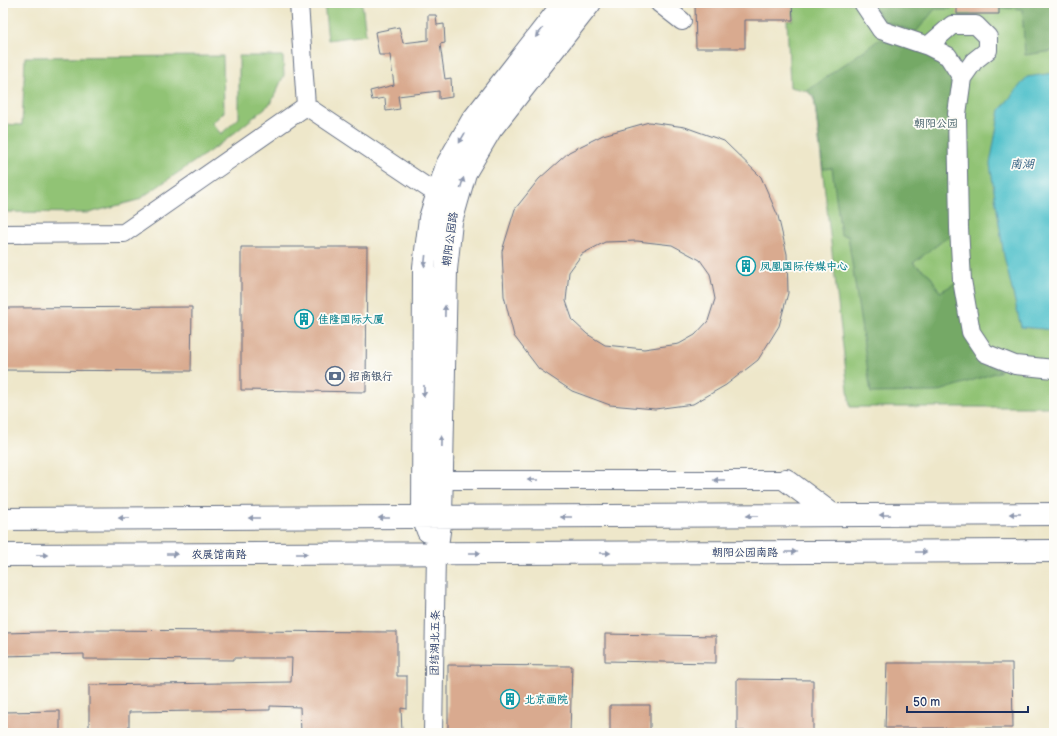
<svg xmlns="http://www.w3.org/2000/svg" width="1057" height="736" font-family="'Balsamiq Sans','LXGW WenKai TC',sans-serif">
<rect width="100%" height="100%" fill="#fdfcf7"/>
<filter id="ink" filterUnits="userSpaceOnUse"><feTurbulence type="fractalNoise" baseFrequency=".025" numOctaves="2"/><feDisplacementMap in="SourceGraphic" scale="8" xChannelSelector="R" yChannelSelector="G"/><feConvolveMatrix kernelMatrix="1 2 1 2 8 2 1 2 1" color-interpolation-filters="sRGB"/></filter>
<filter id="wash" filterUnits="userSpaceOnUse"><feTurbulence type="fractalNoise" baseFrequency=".012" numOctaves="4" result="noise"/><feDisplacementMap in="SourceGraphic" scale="16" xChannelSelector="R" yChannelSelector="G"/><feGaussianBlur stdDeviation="0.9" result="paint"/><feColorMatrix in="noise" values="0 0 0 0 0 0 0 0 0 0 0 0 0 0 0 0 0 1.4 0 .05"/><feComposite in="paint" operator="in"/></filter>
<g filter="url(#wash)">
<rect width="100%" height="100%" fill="#eee7ca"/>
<path fill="#91c374" stroke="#567969" d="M324 3H362L366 35 328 40Z
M793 3H1054V407H850L814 97 807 91 790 87 787 20H793Z
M223 56 224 112 212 123 221 134 239 118V56H283L284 75 271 103 226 140 138 200 89 213 3 212V124L22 125 25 57Z"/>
<path fill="#74a966" stroke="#486c62" d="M870 3H952L951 9H935L916 32 884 21Z
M983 3H1054V51L1025 55 1022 9 983 7Z
M880 39 930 54 942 60 953 78 950 115 952 234 913 263 930 275 940 292 956 283 969 341 985 363 1001 371 937 392 871 393 848 236 841 235 832 168 823 169 814 97 807 91Z"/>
<path fill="#54c2cc" stroke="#387895" d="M1054 73V330L1021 327 1004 256 990 164 1000 110 1027 77Z"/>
<g id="blocks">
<path fill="#d9aa8f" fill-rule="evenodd" d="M695 3H792L793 20H745V48H696Z
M957 3H999V14H957Z
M428 15H436L437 25 444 24 445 43 440 44 445 79 451 78 452 97 439 99V91L398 96 400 109 386 111 385 98 372 100 370 91 394 85 390 55H379L375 32 399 27 403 43 428 40Z
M649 122 685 127 724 141 761 177 778 216 787 254 788 293 779 326 758 360 726 385 693 404 655 409 610 405 572 391 539 369 514 336 504 296 502 251 515 209 539 179 569 152 603 135ZM637 241 672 245 700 260 710 274 715 299 708 321 695 335 679 344 644 349 605 345 587 334 573 321 566 301 569 272 582 254 605 242Z
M241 247H367L366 392 241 390Z
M192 307 191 371 3 370V308Z
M84 630 397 632V676H407V709L401 708 402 733H301L300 707 270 706V710L129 712V733H89V685L291 682 292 658H234V660L84 659V654L3 656V633L84 631Z
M605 634 716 636V663L605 661Z
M887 663H1012L1013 728H885Z
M448 665 572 666 570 733H448Z
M737 679 813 680V732L737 731Z
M610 705H650V733H610Z
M60 711V733H3V712Z"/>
</g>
</g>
<g filter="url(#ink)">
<use href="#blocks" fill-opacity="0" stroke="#656f84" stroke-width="1"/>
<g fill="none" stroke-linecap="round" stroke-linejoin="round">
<defs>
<path id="minor" d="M299 3 306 106
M659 3 682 21
M863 3 881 30 928 46 948 56 962 78 957 114 959 228 962 280 971 332 985 353 1015 365 1054 369
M928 46 952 25H976L988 37V50L974 61 962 78
M3 234 124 233 306 106 437 194
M441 480H786
M433 733 436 553"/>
<path id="major" d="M786 480 833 515
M3 519 1054 514
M428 531 423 517 424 267 430 218 447 165 472 121 564 3
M436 553 441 517 446 270 451 222 465 173 491 129 590 3
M3 555 1054 551"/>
</defs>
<use href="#minor" stroke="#656f84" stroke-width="20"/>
<use href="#major" stroke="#656f84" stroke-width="24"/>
<use href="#minor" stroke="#fff" stroke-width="18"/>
<use href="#major" stroke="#fff" stroke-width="22"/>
</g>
<defs><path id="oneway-solid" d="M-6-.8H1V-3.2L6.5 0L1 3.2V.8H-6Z"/></defs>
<g fill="#8d97ae">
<use href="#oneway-solid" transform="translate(539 33) rotate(129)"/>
<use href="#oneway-solid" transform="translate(462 138) rotate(120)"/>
<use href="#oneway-solid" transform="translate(462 183) rotate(-73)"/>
<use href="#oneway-solid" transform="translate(425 261) rotate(96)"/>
<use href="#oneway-solid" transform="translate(445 311) rotate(-89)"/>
<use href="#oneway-solid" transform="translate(424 391) rotate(90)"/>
<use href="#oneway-solid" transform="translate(442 441) rotate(-89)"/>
<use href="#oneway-solid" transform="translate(533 480) rotate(180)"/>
<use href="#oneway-solid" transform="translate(719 480) rotate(180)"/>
<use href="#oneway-solid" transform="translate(1015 514) rotate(180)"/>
<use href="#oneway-solid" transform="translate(885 515) rotate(180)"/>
<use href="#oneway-solid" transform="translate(752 516) rotate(180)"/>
<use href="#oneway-solid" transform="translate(566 517) rotate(180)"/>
<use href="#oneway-solid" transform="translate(124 518) rotate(180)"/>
<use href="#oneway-solid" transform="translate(254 518) rotate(180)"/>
<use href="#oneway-solid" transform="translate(384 518) rotate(180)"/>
<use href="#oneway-solid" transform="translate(791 552)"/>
<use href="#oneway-solid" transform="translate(921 552)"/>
<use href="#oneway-solid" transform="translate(475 553)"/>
<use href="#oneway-solid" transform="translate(605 553)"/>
<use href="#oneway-solid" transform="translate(172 554)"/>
<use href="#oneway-solid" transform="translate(302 554)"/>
<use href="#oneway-solid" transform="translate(42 555)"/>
</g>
</g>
<defs>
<symbol id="building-ring" viewBox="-11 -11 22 22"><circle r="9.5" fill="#fdfcf7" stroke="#0f9aa8" stroke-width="1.5"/><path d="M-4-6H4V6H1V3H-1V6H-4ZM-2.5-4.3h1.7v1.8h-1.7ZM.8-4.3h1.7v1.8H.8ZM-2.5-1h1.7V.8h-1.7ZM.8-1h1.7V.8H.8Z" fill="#0f9aa8"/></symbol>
<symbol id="bank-ring" viewBox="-11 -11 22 22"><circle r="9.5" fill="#fdfcf7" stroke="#5c6f8a" stroke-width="1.5"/><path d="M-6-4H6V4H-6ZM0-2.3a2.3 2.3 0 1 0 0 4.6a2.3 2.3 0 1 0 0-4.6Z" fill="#5c6f8a"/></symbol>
</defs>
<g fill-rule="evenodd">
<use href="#building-ring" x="735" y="255" width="22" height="22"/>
<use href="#building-ring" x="293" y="308" width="22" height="22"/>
<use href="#bank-ring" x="324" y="365" width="22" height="22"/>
<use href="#building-ring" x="499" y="688" width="22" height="22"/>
</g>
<g text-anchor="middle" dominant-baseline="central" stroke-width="3.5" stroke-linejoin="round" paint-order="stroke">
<g font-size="11" fill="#3e5b65" stroke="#fdfcf7">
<text x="936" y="123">朝阳公园</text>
</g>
<g font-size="11" fill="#1b2f5e" stroke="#fdfcf7">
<text transform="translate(450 239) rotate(-82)">朝阳公园路</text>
<text x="745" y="552">朝阳公园南路</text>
<text x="219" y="554">农展馆南路</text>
<text transform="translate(435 643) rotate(-89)">团结湖北五条</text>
</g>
<g font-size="11" font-weight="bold" fill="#0d838f" stroke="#fdfcf7" text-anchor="start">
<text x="760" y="266">凤凰国际传媒中心</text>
<text x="318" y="319">佳隆国际大厦</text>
<text x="524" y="699">北京画院</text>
</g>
<g font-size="11" font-weight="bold" fill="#4e5e75" stroke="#fdfcf7" text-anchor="start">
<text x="349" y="376">招商银行</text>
</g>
<g font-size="12" font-style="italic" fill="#2c5b7f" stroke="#fdfcf7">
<text x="1022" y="164">南湖</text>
</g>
</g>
<rect width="1057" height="736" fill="none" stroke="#fdfcf7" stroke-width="16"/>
<path d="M907 706v6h121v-6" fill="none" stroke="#1b2f5e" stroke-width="2"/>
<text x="913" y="706" font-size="12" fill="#1b2f5e" stroke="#fdfcf7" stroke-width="3" paint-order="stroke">50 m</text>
</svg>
